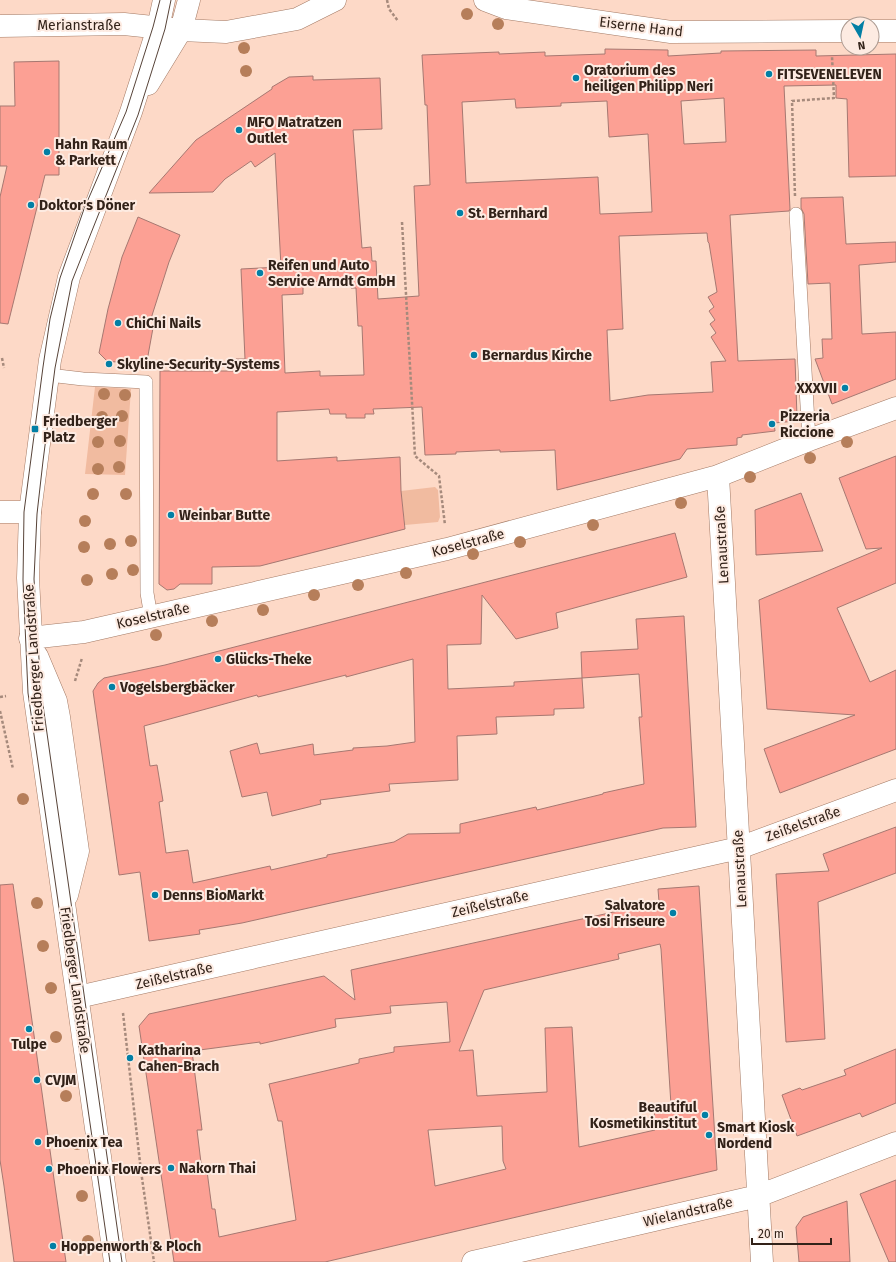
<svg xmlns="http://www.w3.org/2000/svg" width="896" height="1262" font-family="'Fira Sans',sans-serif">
<rect width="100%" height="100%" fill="#fdd9c7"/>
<path fill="#f1bba0" d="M95 387 131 389 125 475 85 474Z
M435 487 438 490 440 517 438 522 405 525 401 491Z"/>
<path fill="#fca094" stroke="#a67871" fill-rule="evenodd" d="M605 49 668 50V56L721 53V51L816 50V56L896 54V176L849 177 847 99 836 98V85L784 86 790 209 789 211 730 215 738 361 795 359 797 417H795L796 421 774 423 775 431 742 435V437L737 438V445L687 449 680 459 557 490 555 450 500 452V450L456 452V454L425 455 422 407 373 409 374 414H365V418H346V414H330L329 409 277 412V461L337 457V461L400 457 401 491 405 529 260 566 212 567V584H180L174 589 167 590 159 584 160 371H236V359H245L241 269 281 267 275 153 255 167 251 161 225 179 213 192 149 193 196 140 272 89V87L289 77 313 76V80L380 78 382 129 353 130 362 248 371 247 372 261H376L378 299 419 296 414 186 430 185 427 105H425L422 55 499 52V54L545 52V56L605 54ZM724 98 726 142 684 144 681 101ZM515 99 516 108 561 106V103L607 101 609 137 648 134 652 212 600 214 598 177 466 183 462 102ZM707 233 708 242 709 243 717 292 708 297 714 307 709 311 715 320 710 324 716 333 711 337 726 361 711 362 713 392 648 395 610 401 607 330 623 329 619 236ZM351 280V288H356L358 326H362L364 375 320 376V371L285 373 282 295 303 294V282Z
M59 61V175H45L8 324 0 323V197L7 166H0V106H15L14 62Z
M843 197 846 244 896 242V262L859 265 862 334 896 332V379L832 404 815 359 823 358 822 339H832L830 283 808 284 804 214 801 208V198Z
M138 217 180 235 169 262 148 328H153L147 361 108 362 99 353 108 309 122 257Z
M896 456V583L837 608 870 682 896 670V749L780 793 764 749 855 715 767 709 759 600 882 548 866 549 839 478Z
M801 493 823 551 756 555 755 510Z
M675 533 687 577 556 613 558 628 516 639 482 595 481 644 447 645 448 689 514 686V682L582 678 581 652 638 649 636 619 684 616 696 827 663 828 242 923 199 930 200 934 149 941 140 872 119 875 93 691 98 683 104 678 165 665ZM413 659 415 742 387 746 353 748V750L314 755 313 744 260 754 257 743 230 751 242 797 267 792 272 816 321 804 320 800 390 791 389 784 458 780 457 736 497 734 496 717 554 715V709L584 708 582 678 639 674 642 717H639L644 784 603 793V794L537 810 536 807 460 824V833L408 834 394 842 327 855V857L271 870 270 866 193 883 188 850 166 853 159 802 163 801 157 765 150 766 144 726 257 695 258 697 346 675V677Z
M896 827V873L818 902 825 1039 786 1042 776 874 829 871 823 854Z
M13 884 54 1179 66 1262H14L4 1186 0 1160V885Z
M699 886 717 1170 325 1262H174L139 1026 149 1014 324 976 355 1000 351 970 659 902 658 889ZM660 944 661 949 671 1105 654 1108 655 1130 579 1147 572 1027 545 1028 547 1092 477 1096 473 1050 459 1051 484 990 619 959 618 954ZM447 1002 450 1042 394 1047V1052L359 1059V1063L269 1084 278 1121H282L296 1220 219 1237 215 1209H212L207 1171H202L197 1130H202L192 1051 260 1042V1044L336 1027 335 1019 391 1013 390 1006ZM502 1126 503 1161 506 1169 435 1186 428 1130Z
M896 1049V1103L862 1117 860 1113 797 1136 782 1095 800 1088 802 1090 846 1075 844 1070Z
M896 1180V1262H889L860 1194Z
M847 1201 850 1262H799L796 1227 803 1217Z"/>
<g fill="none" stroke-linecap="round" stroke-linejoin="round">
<defs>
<path id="lane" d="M796 214 809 440
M49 375 83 379 146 382 147 593 151 617"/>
<path id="street" d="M485 0 506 8 671 32 848 31
M0 26 124 24 181 30 226 32 297 19 335 0
M872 31H896
M718 476 762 1262
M0 512H30
M30 638 84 632 447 549 718 476 809 440 896 408
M78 997 739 848 896 790
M473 1262 758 1196 896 1143"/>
<path id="primary" d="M148 84 181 30 189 0
M37 656 56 701 59 717 78 851 67 895
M115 1262 34 692 28 578 30 512 50 360 69 277 131 112 158 28 164 0"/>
</defs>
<use href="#lane" stroke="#a37a65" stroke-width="14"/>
<use href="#street" stroke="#a37a65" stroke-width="23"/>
<use href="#primary" stroke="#a37a65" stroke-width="23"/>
<path stroke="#a68a7c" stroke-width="2.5" stroke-dasharray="3 2" stroke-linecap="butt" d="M387 0 389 9 398 21
M795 196 792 101 834 98 832 56
M402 222 415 456 439 476 445 525
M2 358 4 368
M75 681 82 658
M0 697 6 696
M0 711 13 769
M123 1013 141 1171 154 1262"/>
<use href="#lane" stroke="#fff" stroke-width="13"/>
<use href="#street" stroke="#fff" stroke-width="22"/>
<use href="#primary" stroke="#fff" stroke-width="22"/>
<path stroke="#574338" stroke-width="1" d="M110 1262 28 693 23 580 24 512 43 367 50 319 60 278 84 209 126 112 153 27 160 0
M122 1262 41 691 34 579 37 514 43 461 55 368 72 281 138 115 165 29 171 0"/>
</g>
<g fill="#b67e5a">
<circle cx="467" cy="14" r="6"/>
<circle cx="498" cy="24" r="6"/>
<circle cx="244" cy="48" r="6"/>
<circle cx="246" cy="71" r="6"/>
<circle cx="104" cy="394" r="6"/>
<circle cx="125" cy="395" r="6"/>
<circle cx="122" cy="416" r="6"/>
<circle cx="102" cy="417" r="6"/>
<circle cx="120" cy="441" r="6"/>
<circle cx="98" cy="442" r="6"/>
<circle cx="847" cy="442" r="6"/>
<circle cx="810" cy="458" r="6"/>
<circle cx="119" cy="467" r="6"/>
<circle cx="98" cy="469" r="6"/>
<circle cx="750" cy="477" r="6"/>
<circle cx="93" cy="494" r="6"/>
<circle cx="126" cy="494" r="6"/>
<circle cx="681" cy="503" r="6"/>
<circle cx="85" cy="521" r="6"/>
<circle cx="593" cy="525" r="6"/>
<circle cx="131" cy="541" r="6"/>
<circle cx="520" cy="542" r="6"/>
<circle cx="110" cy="544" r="6"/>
<circle cx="84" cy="547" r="6"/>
<circle cx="473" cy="554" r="6"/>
<circle cx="133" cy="570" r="6"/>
<circle cx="406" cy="573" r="6"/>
<circle cx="112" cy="574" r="6"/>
<circle cx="87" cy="580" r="6"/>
<circle cx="358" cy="585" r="6"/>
<circle cx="314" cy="595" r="6"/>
<circle cx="263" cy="610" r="6"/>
<circle cx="212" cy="621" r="6"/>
<circle cx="156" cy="635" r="6"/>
<circle cx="23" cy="799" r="6"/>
<circle cx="37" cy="903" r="6"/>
<circle cx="43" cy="946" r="6"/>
<circle cx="51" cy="988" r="6"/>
<circle cx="56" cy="1037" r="6"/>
<circle cx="66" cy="1096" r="6"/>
<circle cx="77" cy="1144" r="6"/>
<circle cx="82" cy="1196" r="6"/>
<circle cx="88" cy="1241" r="6"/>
</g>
<g fill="#027fa5" stroke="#fdebe2" stroke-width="1.5">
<circle cx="769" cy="74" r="4"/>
<circle cx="576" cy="78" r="4"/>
<circle cx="239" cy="130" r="4"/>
<circle cx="47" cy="152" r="4"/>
<circle cx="31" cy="205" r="4"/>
<circle cx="460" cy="213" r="4"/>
<circle cx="260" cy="273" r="4"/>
<circle cx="118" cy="323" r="4"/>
<circle cx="474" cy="355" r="4"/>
<circle cx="109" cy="364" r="4"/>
<circle cx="845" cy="388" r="4"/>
<circle cx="772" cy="424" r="4"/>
<rect x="31" y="425" width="8" height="8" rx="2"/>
<circle cx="171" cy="515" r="4"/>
<circle cx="218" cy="659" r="4"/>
<circle cx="112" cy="687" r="4"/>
<circle cx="155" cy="895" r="4"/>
<circle cx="673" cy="913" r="4"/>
<circle cx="29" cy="1029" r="4"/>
<circle cx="130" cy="1058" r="4"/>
<circle cx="37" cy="1080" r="4"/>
<circle cx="705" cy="1115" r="4"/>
<circle cx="709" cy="1135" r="4"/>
<circle cx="38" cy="1142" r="4"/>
<circle cx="171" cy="1168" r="4"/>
<circle cx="49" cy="1169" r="4"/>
<circle cx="53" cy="1246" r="4"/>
</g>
<g text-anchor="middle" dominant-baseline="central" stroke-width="4" stroke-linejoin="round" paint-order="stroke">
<g font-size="14" fill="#322219" stroke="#fdebe2">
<text x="79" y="25">Merianstraße</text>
<text transform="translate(641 27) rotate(7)">Eiserne Hand</text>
<text transform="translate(468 543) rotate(-15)">Koselstraße</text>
<text transform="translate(722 545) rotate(-93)">Lenaustraße</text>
<text transform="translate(153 616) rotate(-13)">Koselstraße</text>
<text transform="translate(34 658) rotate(-94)">Friedberger Landstraße</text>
<text transform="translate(803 824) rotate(-20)">Zeißelstraße</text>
<text transform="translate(740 869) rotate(-93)">Lenaustraße</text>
<text transform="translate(490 904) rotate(-13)">Zeißelstraße</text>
<text transform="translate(174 976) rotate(-13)">Zeißelstraße</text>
<text transform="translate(75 980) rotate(82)">Friedberger Landstraße</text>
<text transform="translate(688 1212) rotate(-13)">Wielandstraße</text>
</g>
<g font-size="14" font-weight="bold" fill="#322219" stroke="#fdebe2" text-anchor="start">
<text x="584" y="70">Oratorium des<tspan x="584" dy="16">heiligen Philipp Neri</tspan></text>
<text x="777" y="74">FITSEVENELEVEN</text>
<text x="247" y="122">MFO Matratzen<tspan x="247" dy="16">Outlet</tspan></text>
<text x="55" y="144">Hahn Raum<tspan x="55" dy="16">&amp; Parkett</tspan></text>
<text x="39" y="205">Doktor's Döner</text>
<text x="468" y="213">St. Bernhard</text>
<text x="268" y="265">Reifen und Auto<tspan x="268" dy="16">Service Arndt GmbH</tspan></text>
<text x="126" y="323">ChiChi Nails</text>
<text x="482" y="355">Bernardus Kirche</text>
<text x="117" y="364">Skyline-Security-Systems</text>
<text x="837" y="388" text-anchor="end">XXXVII</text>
<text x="780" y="416">Pizzeria<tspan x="780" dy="16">Riccione</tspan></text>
<text x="43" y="421">Friedberger<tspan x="43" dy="16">Platz</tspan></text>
<text x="179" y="515">Weinbar Butte</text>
<text x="226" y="659">Glücks-Theke</text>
<text x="120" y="687">Vogelsbergbäcker</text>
<text x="163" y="895">Denns BioMarkt</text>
<text x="665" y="905" text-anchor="end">Salvatore<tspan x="665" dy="16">Tosi Friseure</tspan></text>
<text x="29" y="1044" text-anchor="middle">Tulpe</text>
<text x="138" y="1050">Katharina<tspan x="138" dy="16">Cahen-Brach</tspan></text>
<text x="45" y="1080">CVJM</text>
<text x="697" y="1107" text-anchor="end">Beautiful<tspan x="697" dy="16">Kosmetikinstitut</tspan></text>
<text x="717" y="1127">Smart Kiosk<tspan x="717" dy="16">Nordend</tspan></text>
<text x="46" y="1142">Phoenix Tea</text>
<text x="179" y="1168">Nakorn Thai</text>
<text x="57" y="1169">Phoenix Flowers</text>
<text x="61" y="1246">Hoppenworth &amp; Ploch</text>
</g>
</g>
<g transform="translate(860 36) rotate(171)"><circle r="19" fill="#fdebe2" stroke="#ac9b92"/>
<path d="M0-3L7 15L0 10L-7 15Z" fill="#027fa5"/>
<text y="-6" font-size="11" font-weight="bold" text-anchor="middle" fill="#322219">N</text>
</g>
<path d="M752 1238v6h79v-6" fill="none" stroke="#322219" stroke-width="2"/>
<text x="758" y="1238" font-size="12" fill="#322219" stroke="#fdebe2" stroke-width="3" paint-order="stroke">20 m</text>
</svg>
